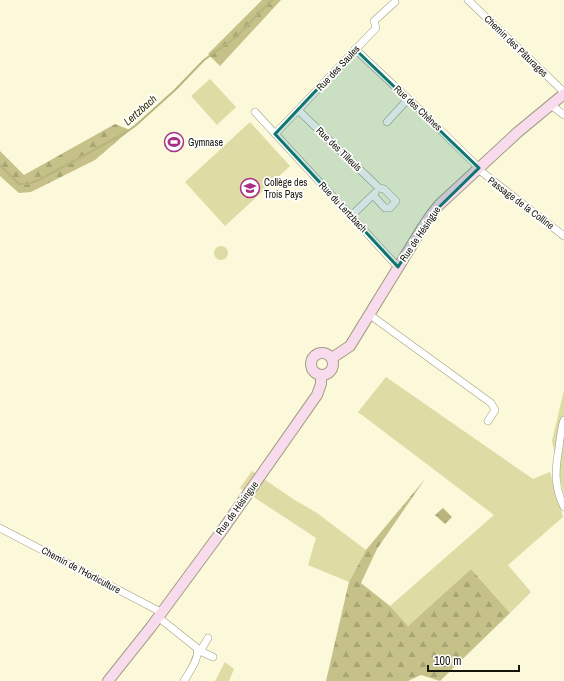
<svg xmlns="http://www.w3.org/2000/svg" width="564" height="681" font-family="'Archivo Narrow',sans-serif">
<defs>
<pattern id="forest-firs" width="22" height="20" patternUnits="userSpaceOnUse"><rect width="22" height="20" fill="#c5c189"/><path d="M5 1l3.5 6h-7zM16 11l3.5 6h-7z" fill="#a8a575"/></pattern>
<pattern id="water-ripples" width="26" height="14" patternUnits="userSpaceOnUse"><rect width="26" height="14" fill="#b9b57d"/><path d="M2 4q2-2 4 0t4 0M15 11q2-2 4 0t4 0" fill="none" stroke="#9e9b6b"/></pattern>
</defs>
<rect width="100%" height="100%" fill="#fbf9d9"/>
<path fill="#dedba5" d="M210 79 236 107 217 125 191 96Z
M250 122 290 166 225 226 185 182Z
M214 253a7 7 0 1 1 14 0a7 7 0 1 1-14 0Z
M386 377 533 479 550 472 563 517 508 565 531 592 510 613 471 569 408 626 390 606 494 515 358 412Z
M564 391V495L552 441 563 394Z
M252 471 293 499 317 513 366 550 349 582 308 565 316 538 240 488Z
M225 662 234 669 229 681H215Z"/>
<path fill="url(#forest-firs)" d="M262 0H281L220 66 208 54Z
M115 124 130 130 95 160 31 192 19 193 10 185 0 176V151L24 175Z
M425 479 377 549 361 583 390 606 408 626 471 569 510 613 440 681 421 675 408 681H326L349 582 366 550Z"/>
<path fill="url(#water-ripples)" d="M443 508 452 517 445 524 435 515Z"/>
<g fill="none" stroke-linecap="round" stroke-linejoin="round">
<path stroke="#b9b57d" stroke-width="2" d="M0 165 19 184H27L39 180 125 133 135 126 175 90 204 60 235 38 272 0"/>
<defs>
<path id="street" d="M468 0 564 92
M355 49 419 109 479 168
M551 105 564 115
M298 110 379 188 384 189 396 201 390 208H385L373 195
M255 112 398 267
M387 122 408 99
M275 134 298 110 376 28 374 21 395 2
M478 169 564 236
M351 216 375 193
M370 315 491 403 495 410 488 421
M564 420C561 429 560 438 559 448 555 469 554 487 564 507
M0 528 157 610 161 613
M158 617 197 648C200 658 189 672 184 681
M198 652H202L213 657
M202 652V648L208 638"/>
<path id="secondary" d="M311 364a11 11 0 1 1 22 0a11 11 0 1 1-22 0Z
M332 358 350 346 423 227 431 215 439 205 518 132 564 94
M108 681 151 627 221 532 317 395 321 384V376"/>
</defs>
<use href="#street" stroke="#a09e80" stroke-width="8"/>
<use href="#secondary" stroke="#a09e80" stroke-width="12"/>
<use href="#street" stroke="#fff" stroke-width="7"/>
<use href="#secondary" stroke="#f9dbee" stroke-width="10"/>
</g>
<path fill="#0f766e" fill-opacity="0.2" stroke="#0f766e" stroke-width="3" stroke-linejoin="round" d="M355 49 479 168 431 215 398 267 275 134Z"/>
<defs>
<symbol id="stadium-ring" viewBox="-11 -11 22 22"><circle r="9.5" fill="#fff" stroke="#a72f86" stroke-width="1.5"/><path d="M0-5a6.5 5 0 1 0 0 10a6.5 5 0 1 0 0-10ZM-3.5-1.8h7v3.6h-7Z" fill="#a72f86"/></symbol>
<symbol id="school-ring" viewBox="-11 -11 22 22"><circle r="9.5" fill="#fff" stroke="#a72f86" stroke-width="1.5"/><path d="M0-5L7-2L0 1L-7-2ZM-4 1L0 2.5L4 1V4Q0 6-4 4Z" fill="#a72f86"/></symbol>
</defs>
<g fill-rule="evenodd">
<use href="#stadium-ring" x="163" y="131" width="22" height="22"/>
<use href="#school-ring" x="239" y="177" width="22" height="22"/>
</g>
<g text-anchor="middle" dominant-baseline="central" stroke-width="3.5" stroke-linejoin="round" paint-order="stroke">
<g font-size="10" fill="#16150a" stroke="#fff">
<text transform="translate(516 46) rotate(44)">Chemin des Pâturages</text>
<text transform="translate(338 68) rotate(-47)">Rue des Saules</text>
<text transform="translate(418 108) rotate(43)">Rue des Chênes</text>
<text transform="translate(339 149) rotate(44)">Rue des Tilleuls</text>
<text transform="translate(521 203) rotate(37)">Passage de la Colline</text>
<text transform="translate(343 207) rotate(47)">Rue du Lertzbach</text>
<text transform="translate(420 234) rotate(-56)">Rue de Hésingue</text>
<text transform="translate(237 508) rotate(-54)">Rue de Hésingue</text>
<text transform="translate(81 570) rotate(28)">Chemin de l'Horticulture</text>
</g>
<g font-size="10" fill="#16150a" stroke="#fff" text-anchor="start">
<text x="188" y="142">Gymnase</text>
<text x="264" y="182">Collège des<tspan x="264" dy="12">Trois Pays</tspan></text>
</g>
<g font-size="11" font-style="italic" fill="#332f01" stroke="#fff">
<text transform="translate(140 110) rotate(-41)">Lertzbach</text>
</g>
</g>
<path d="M428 665v6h91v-6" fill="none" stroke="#16150a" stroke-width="2"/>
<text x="434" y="665" font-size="12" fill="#16150a" stroke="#ffffff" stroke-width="3" paint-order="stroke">100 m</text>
</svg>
